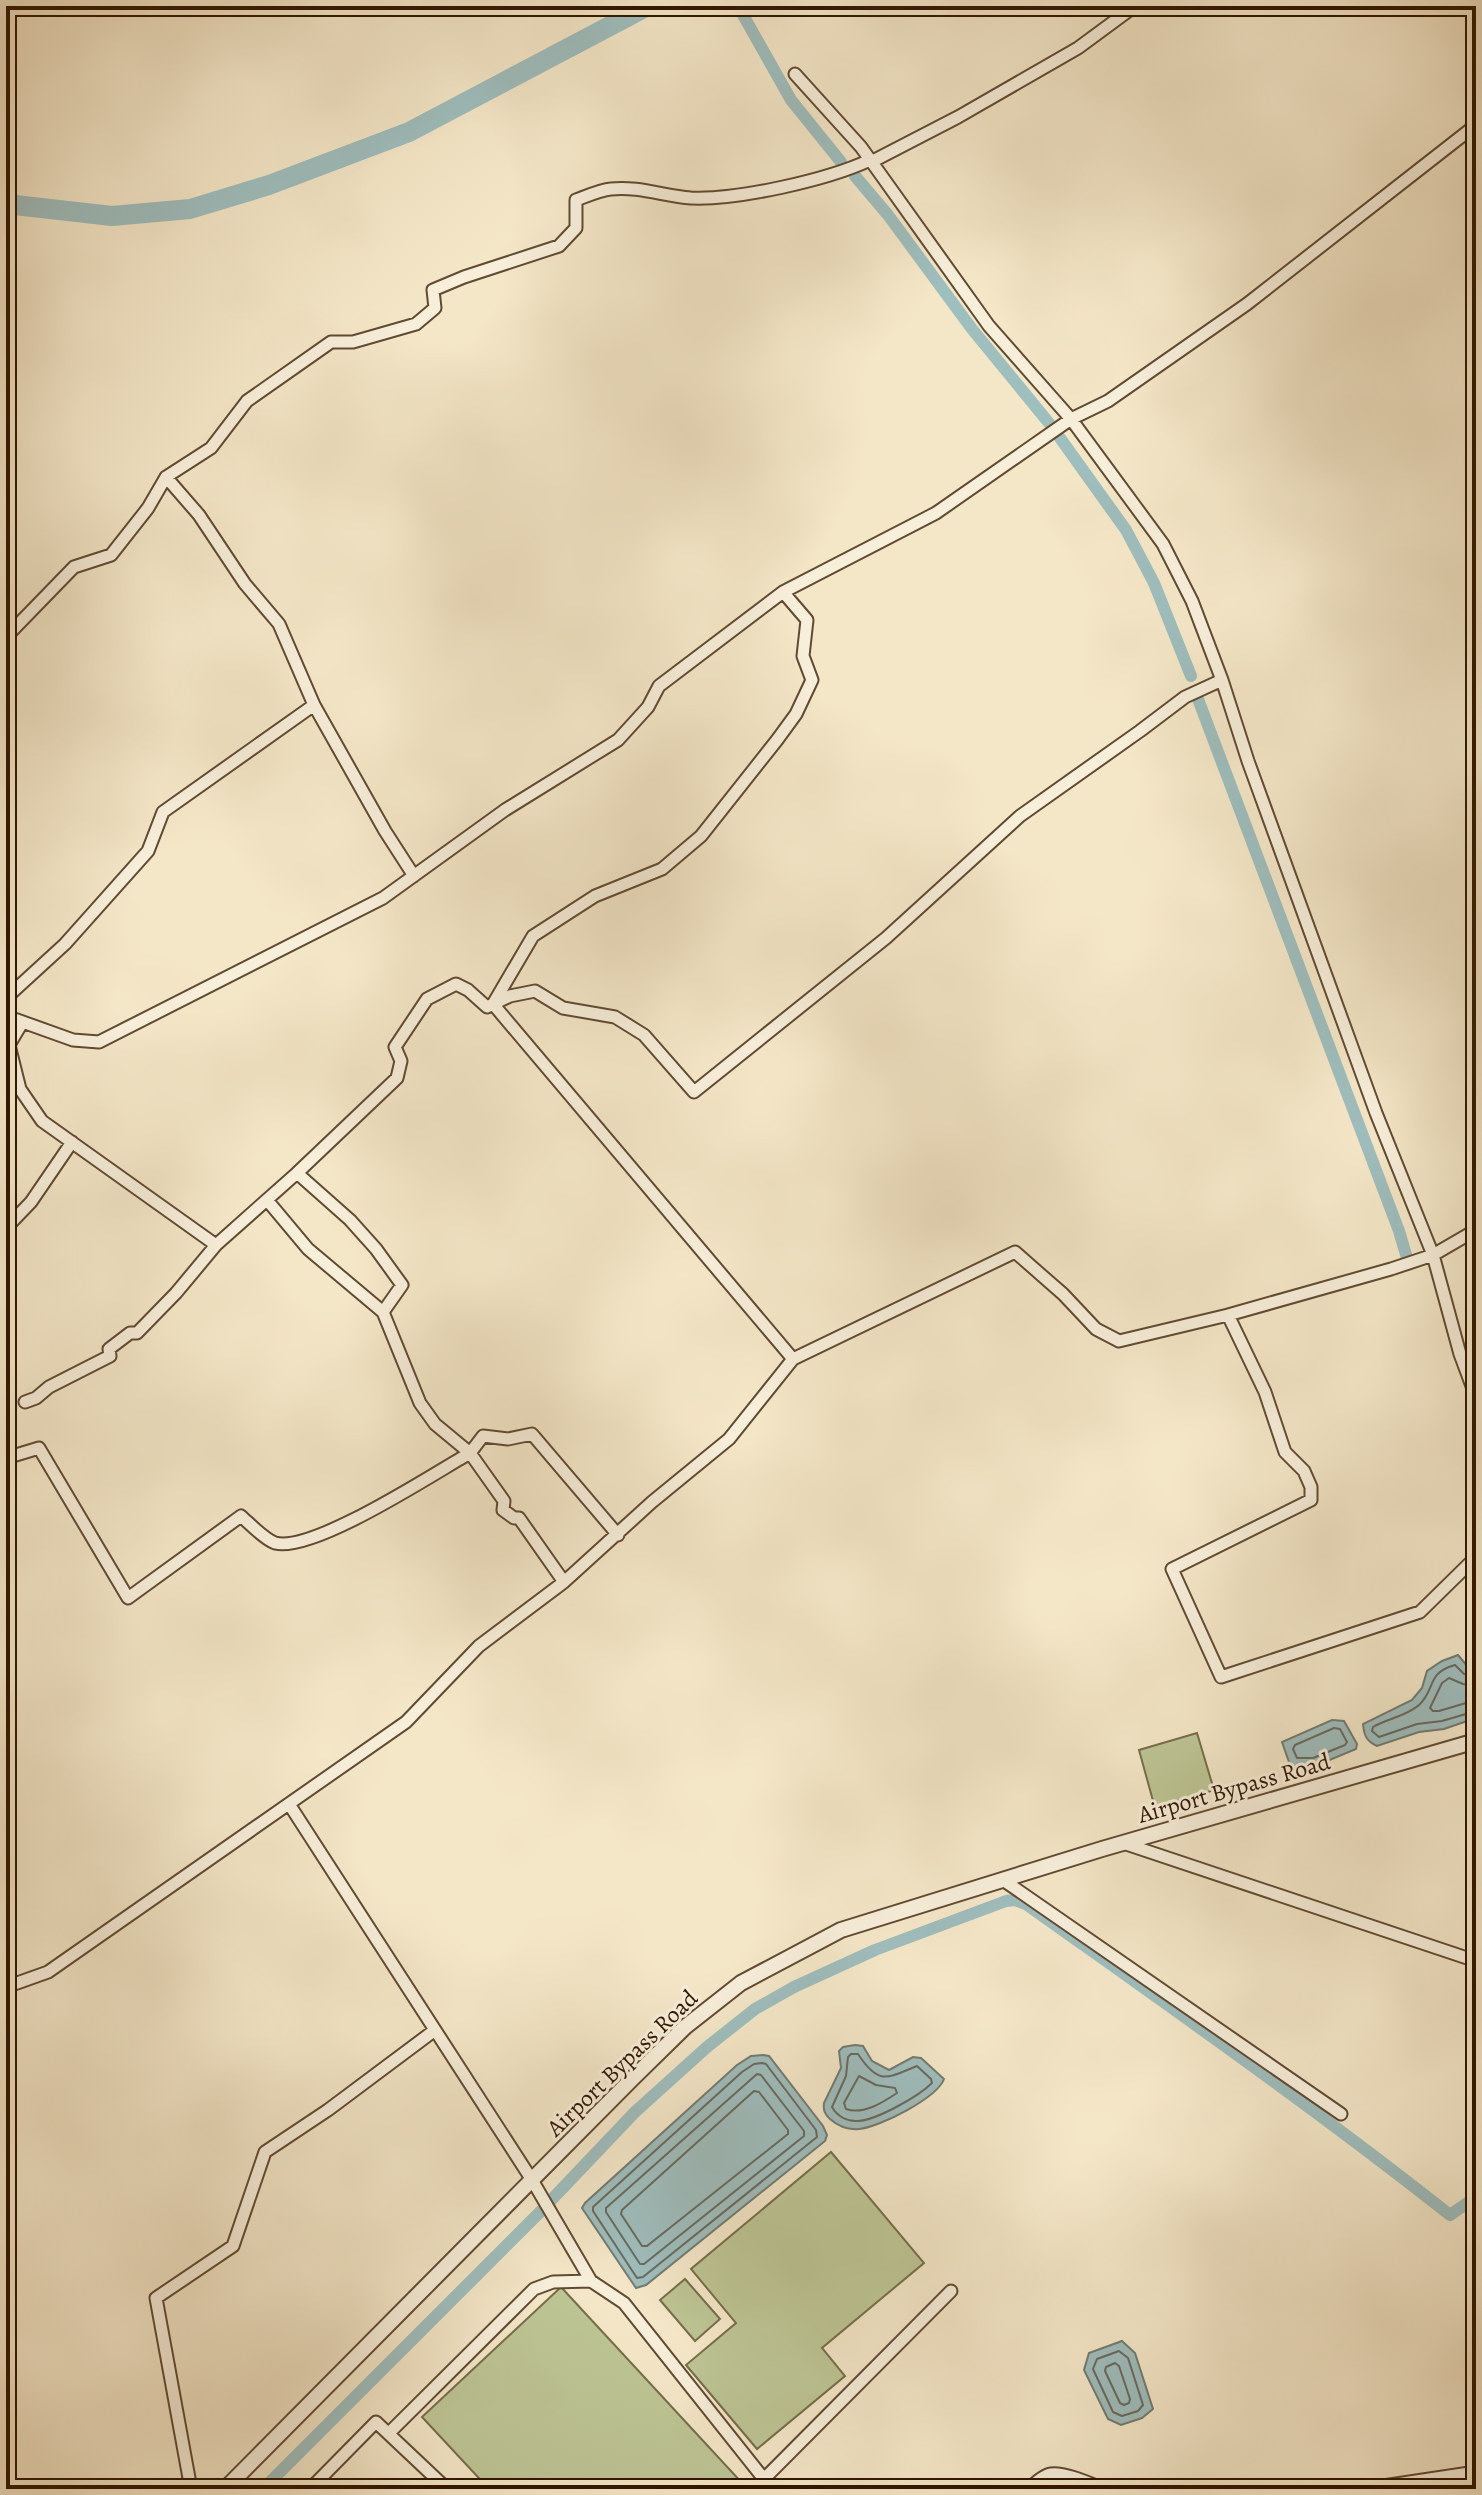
<svg xmlns="http://www.w3.org/2000/svg" width="1482" height="2495" font-family="Alegreya,serif">
<rect width="100%" height="100%" fill="#f4e7c8"/>
<filter id="stains"><feTurbulence type="fractalNoise" baseFrequency=".0025" numOctaves="4"/><feColorMatrix values="0 0 0 0 .2 0 0 0 0 .09 0 0 0 0 .02 0 0 0 .5 -.17"/></filter>
<radialGradient id="worn" r=".72"><stop offset=".6" stop-color="#630" stop-opacity="0"/><stop offset="1" stop-color="#630" stop-opacity=".3"/></radialGradient>
<path fill="#bdc595" stroke="#766e4a" stroke-width="2" d="M1197 1733 1214 1790 1155 1808 1139 1750Z
M831 2152 924 2263 822 2348 845 2376 757 2449 686 2365 736 2323 691 2269Z
M685 2279 720 2319 695 2341 660 2300Z
M561 2287 743 2484 738 2489H489L422 2417Z"/>
<path fill="#9fbebe" stroke="#737b72" stroke-width="2" d="M1458 1655 1468 1667 1476 1668V1718L1444 1729 1419 1732 1377 1746C1366 1741 1364 1735 1363 1724L1412 1700 1422 1688 1427 1671 1442 1661Z
M1332 1720 1344 1721 1357 1744 1356 1749 1315 1766 1295 1768 1289 1762 1282 1742Z
M855 2045 863 2046 872 2061 889 2070 913 2057 921 2058 944 2079C937 2098 880 2127 859 2129 849 2130 838 2126 830 2119 825 2114 823 2111 824 2103L841 2068 839 2051 843 2047Z
M763 2055 769 2056 823 2126 827 2135 825 2141 646 2285 636 2288 582 2208 585 2203 737 2065 751 2056Z
M1122 2341 1135 2353 1153 2409 1142 2418 1121 2425 1108 2419 1084 2370 1089 2353Z"/>
<g fill="none" stroke-linecap="round" stroke-linejoin="round">
<path stroke="#686a5f" stroke-width="2" d="M1476 1676 1464 1674 1455 1665C1426 1673 1436 1689 1419 1705 1407 1716 1386 1719 1373 1727L1372 1731 1379 1737 1417 1724 1442 1721 1476 1711
M1476 1686 1463 1684 1449 1678 1442 1683 1430 1708 1433 1711H1439L1476 1700
M1334 1728 1340 1729 1347 1742 1345 1745 1313 1758H1297L1293 1749 1295 1745Z
M851 2054H858C879 2086 887 2078 917 2066L931 2079 932 2083C919 2096 877 2120 858 2121 847 2122 837 2116 832 2107L846 2076 848 2057Z
M762 2063 766 2064 816 2130 817 2137 643 2277 637 2278 593 2211V2207L742 2072 754 2064Z
M757 2074 761 2075 804 2131V2136L644 2264H640L606 2212V2208Z
M859 2076 876 2085 895 2088 897 2093C882 2103 863 2115 846 2109L844 2103Z
M754 2091 759 2092 788 2130V2134L647 2246H642L621 2214 622 2210Z
M1119 2351 1128 2358 1143 2405 1138 2411 1122 2416 1113 2412 1093 2369 1097 2359Z
M1115 2363 1119 2366 1130 2399 1129 2403 1124 2405 1120 2403 1105 2371 1106 2367Z"/>
<path stroke="#9fbebe" stroke-width="12" d="M738 6 791 100 841 162
M855 176 888 215 972 329 1049 423
M1060 438 1126 530 1154 583 1191 676
M1198 699 1399 1231 1407 1258
M263 2489 538 2214 635 2112 707 2047 755 2009 794 1987 875 1950 1006 1901 1015 1900 1026 1904C1169 2006 1312 2106 1450 2215L1476 2197"/>
<path stroke="#9fbebe" stroke-width="20" d="M6 204 112 216 190 209 269 185 409 132 648 6"/>
<defs>
<path id="minor" d="M795 74 861 147 989 326 1071 419 1163 544 1192 601 1222 680 1248 761 1376 1113 1433 1255 1460 1354 1476 1397
M871 162 958 117 1078 48 1135 6
M166 477 199 515 245 584 279 624 314 705
M783 592 807 620 803 656 812 680 796 714 777 740 701 836 662 869 595 896 533 936 493 1004 793 1359
M6 637 74 567 111 555 148 508 166 477 211 448 247 401 331 342H353L416 324 435 308 433 290 464 277 559 246 576 228V200C587 196 600 190 611 189 638 186 664 196 691 198 738 200 827 180 870 160
M6 998 65 944 148 851 163 812 314 705 385 831 414 876
M6 1016 73 1040 99 1042 383 898 505 810 618 740 648 707 659 686 783 592 936 513 1071 419 1108 401 1247 304 1476 125
M22 1023 9 1045 20 1089 42 1121 216 1245 297 1173
M267 1200 308 1249 383 1312
M6 1228 31 1202 72 1142
M1476 1230 1433 1255 1391 1269 1228 1315 1265 1392 1285 1452 1304 1471 1311 1487V1500L1172 1569 1221 1677 1420 1612 1476 1557
M25 1402 36 1398 49 1387 110 1356 109 1349 130 1333H137L176 1293 216 1245
M6 1458 39 1448 128 1598 241 1516C250 1524 264 1539 275 1543 313 1553 433 1474 470 1453L504 1501 503 1510 514 1518H519L564 1582
M618 1535 532 1434 508 1439 483 1436 470 1453 435 1424 420 1403 383 1312 402 1285 376 1249 350 1220 297 1173 397 1078 401 1061 395 1047 427 999 456 984 468 990 487 1007 510 996 535 991 563 1008 615 1017 644 1035 694 1092 886 938 1020 816 1140 731 1185 697 1222 680
M289 1804 532 2180 591 2281
M1123 1843 1476 1961
M1003 1880 1341 2114
M6 1987 48 1972 406 1722 479 1646 564 1582 652 1502 729 1439 793 1359 1015 1252 1063 1294 1096 1329 1119 1341 1228 1315
M389 2433 534 2289 553 2282 591 2281 624 2303 764 2479
M191 2489 156 2298 233 2246 265 2152 328 2110 435 2030
M310 2489 376 2422 447 2489
M754 2489 951 2291
M1029 2489C1034 2484 1043 2475 1051 2474 1065 2472 1091 2484 1104 2489
M1363 2489 1476 2472"/>
<path id="tertiary" d="M225 2489 633 2078 685 2027 741 1983 841 1930 1102 1849 1476 1741"/>
</defs>
<use href="#minor" stroke="#614a32" stroke-width="15"/>
<use href="#tertiary" stroke="#614a32" stroke-width="18"/>
<use href="#minor" stroke="#f8efdb" stroke-width="11"/>
<use href="#tertiary" stroke="#f8efdb" stroke-width="14"/>
</g>
<g text-anchor="middle" dominant-baseline="central" stroke-width="6" stroke-linejoin="round" paint-order="stroke">
<g font-size="24" fill="#301600" stroke="#f8efdb">
<text transform="translate(1234 1788) rotate(-16)">Airport Bypass Road</text>
<text transform="translate(622 2063) rotate(-44)">Airport Bypass Road</text>
</g>
</g>
<rect width="1482" height="2495" fill="none" stroke="#f4e7c8" stroke-width="32"/>
<rect x="8" y="8" width="1466" height="2479" fill="none" stroke="#301600" stroke-width="4"/>
<rect x="16" y="16" width="1450" height="2463" fill="none" stroke="#301600" stroke-width="2"/>
<rect width="100%" height="100%" filter="url(#stains)"/>
<rect width="100%" height="100%" fill="url(#worn)"/>
</svg>
